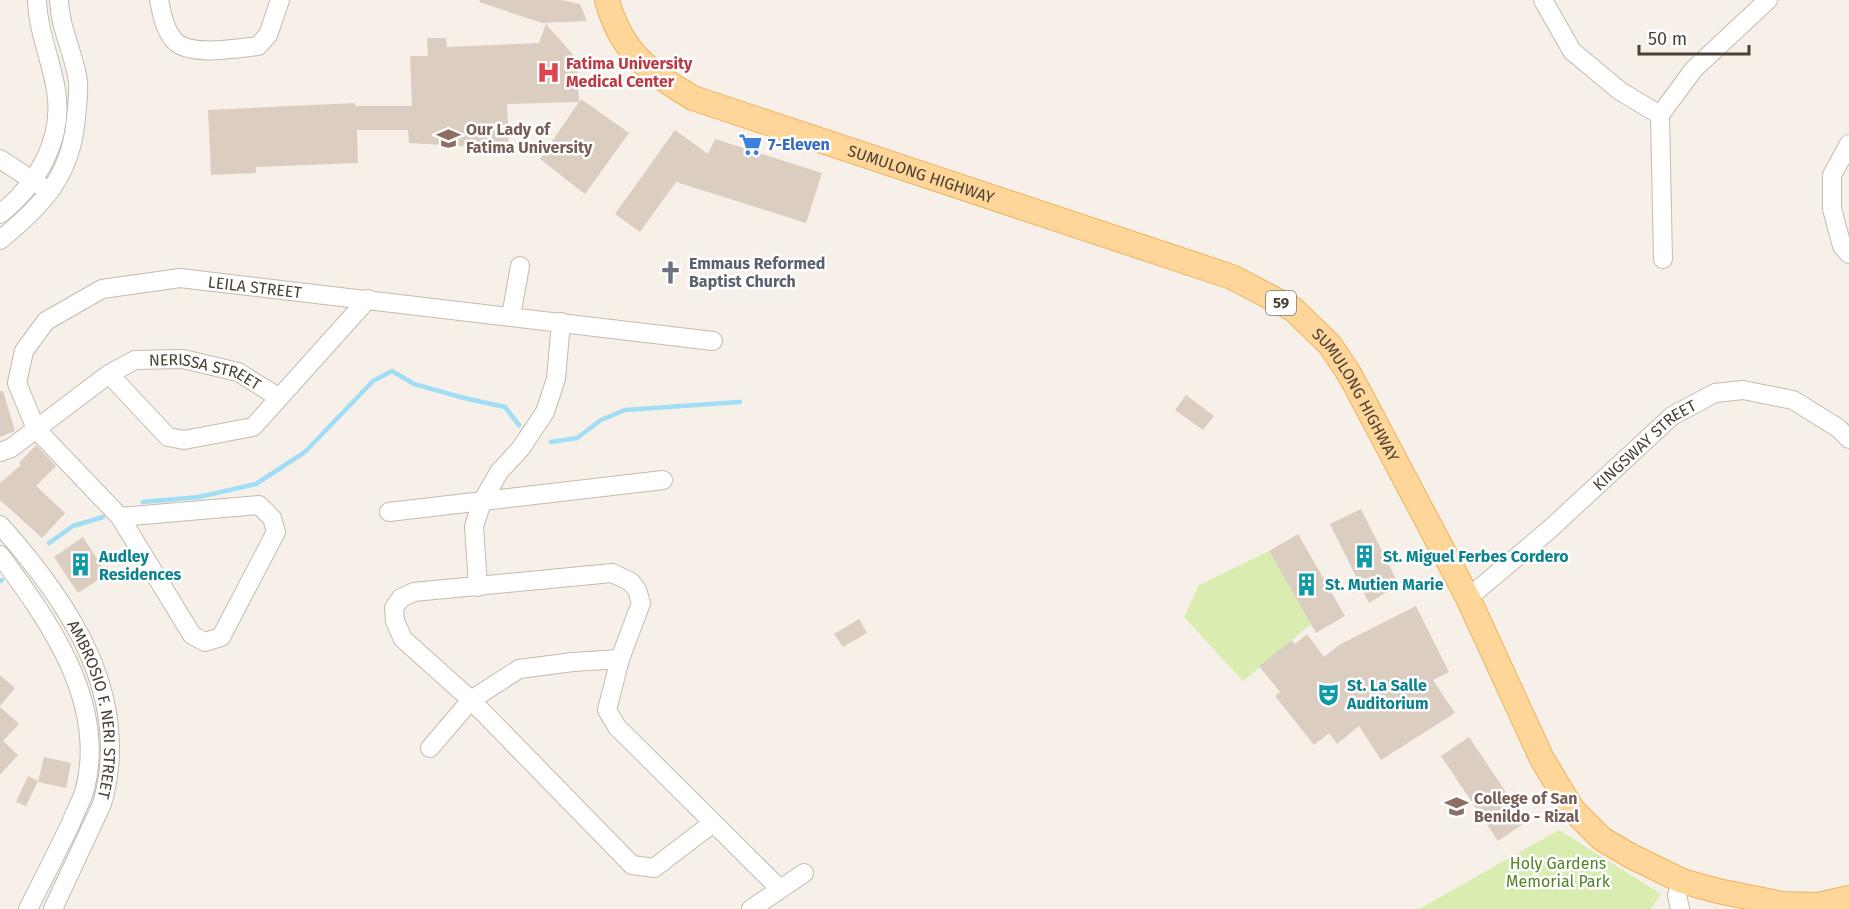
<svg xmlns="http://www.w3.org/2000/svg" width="1849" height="909" font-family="'Fira Sans',sans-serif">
<rect width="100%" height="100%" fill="#f6f0e9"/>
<path fill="#d8edaf" d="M1269 551 1311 624 1243 681 1184 617 1199 585Z
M1559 830 1661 894 1651 909H1419Z"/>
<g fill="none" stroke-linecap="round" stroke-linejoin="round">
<path stroke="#a1def6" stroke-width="4.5" d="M551 442 577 438 601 420 625 410 740 402
M143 502 199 497 256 484 305 452 373 381 392 371 414 384 464 398 505 407 519 425
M49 543 73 526 103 517
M0 581 2 580"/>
</g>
<path fill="#dbcec0" d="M480 0H561L580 4 587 21 542 23 479 2Z
M546 24 577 59 579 102 507 104 509 149 409 143 408 130H357L358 163 256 167V173L211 175 208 110 355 103V106H412L410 56H428L427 38H446L447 47 539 43Z
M581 99 629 133 585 194 540 159Z
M675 130 708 154 715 139 822 173 806 223 676 182 640 232 615 214Z
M0 391H3L15 431 0 437Z
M1186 395 1214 416 1203 430 1175 410Z
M36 445 56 466 36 486 65 513 42 538 0 500V483L21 465 19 463Z
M1361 509 1399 585 1369 603 1330 524Z
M1298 534 1345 616 1316 633 1269 551Z
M83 537 107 574 78 593 54 557Z
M1416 606 1449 672 1433 680 1455 713 1381 760 1359 726 1337 744 1329 733 1314 745 1275 696 1280 692 1259 666 1292 640 1295 644 1307 634 1324 657 1339 645Z
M859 619 867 633 843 647 834 634Z
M0 675 15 688 0 706Z
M0 707 19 724 3 741 18 755 0 775Z
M1469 737 1526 822 1498 841 1441 756Z
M44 757 71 763 66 788 38 782Z
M28 776 38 781 26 806 16 802Z"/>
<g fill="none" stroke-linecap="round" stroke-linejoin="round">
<defs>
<g id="minor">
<path d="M159 0C162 13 164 28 173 39 187 58 237 48 258 46L268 35 280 0"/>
<path d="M1543 0 1572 51 1620 91 1660 115"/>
<path d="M1849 144 1832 175V209L1842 246 1849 254"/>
<path d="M0 159 41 186"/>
<path d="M0 214C38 184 64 139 56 90 51 59 38 32 37 0"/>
<path d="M0 240C43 205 71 176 76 118 77 106 79 93 78 81 74 53 60 29 59 0"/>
<path d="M1663 259 1660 115 1694 69 1768 0"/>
<path d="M511 316 520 266"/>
<path d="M109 374 168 437 184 440 253 427 368 299"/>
<path id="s1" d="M0 452 11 448 109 374 135 360 183 359 238 372 278 397"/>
<path d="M259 505 272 518 276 532 221 637 205 642 192 635 120 517Z"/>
<path d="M389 512 663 480"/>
<path id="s2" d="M120 517 36 429 17 383 24 351 46 321 102 289 180 278 713 341"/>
<path id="s3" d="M0 525C69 602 133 696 102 804L53 909"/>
<path d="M0 555C49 621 107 702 85 789 82 800 75 812 71 823 57 852 43 880 28 909"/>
<path d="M478 587 474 526 482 502 499 472 521 448 545 412 556 379 561 322"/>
<path id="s4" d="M1468 598 1550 529 1672 416 1715 393 1743 390 1793 400 1838 428 1849 439"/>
<path d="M430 748 471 700 519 669 573 662 620 659"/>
<path d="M713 823 654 868 632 865 471 700 403 639 395 621 394 608 401 598 414 592 612 573 631 582 637 590 641 603 620 659 607 710 617 727 780 889"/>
<path d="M751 909 804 873"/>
<path d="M1680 909 1677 895 1682 881"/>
</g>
<g id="major">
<path id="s5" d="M607 0C621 52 649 72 693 98L1232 277 1293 309 1330 345 1350 375 1468 598 1542 759 1573 810 1602 839 1631 856 1682 881 1718 891 1782 904 1818 905 1849 898"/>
</g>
</defs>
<use href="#minor" stroke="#c5baae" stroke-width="20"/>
<use href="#major" stroke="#eeb25f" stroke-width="26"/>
<use href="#minor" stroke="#fff" stroke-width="18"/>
<use href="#major" stroke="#ffd699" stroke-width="24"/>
</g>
<defs>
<symbol id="hospital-bare" viewBox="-9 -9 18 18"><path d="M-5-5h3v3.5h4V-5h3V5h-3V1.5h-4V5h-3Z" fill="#e0444e" stroke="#fff" stroke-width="2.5" paint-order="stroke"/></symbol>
<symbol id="university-bare" viewBox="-9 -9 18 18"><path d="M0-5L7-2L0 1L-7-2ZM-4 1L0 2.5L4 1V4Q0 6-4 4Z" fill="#8d6e63" stroke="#fff" stroke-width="2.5" paint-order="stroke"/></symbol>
<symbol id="supermarket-bare" viewBox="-9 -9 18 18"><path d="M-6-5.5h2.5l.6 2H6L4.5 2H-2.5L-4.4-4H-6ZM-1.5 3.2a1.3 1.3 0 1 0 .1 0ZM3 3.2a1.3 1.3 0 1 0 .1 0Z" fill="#3f7fe0" stroke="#fff" stroke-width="2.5" paint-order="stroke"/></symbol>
<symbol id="church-bare" viewBox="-9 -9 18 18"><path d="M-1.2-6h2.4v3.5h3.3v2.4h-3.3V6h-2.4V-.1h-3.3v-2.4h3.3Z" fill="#6b7280" stroke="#fff" stroke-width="2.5" paint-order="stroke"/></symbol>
<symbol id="building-bare" viewBox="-9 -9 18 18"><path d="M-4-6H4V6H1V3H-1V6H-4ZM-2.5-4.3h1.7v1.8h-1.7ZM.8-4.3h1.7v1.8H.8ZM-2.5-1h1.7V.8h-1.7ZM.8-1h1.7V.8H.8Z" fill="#0f9aa8" stroke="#fff" stroke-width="2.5" paint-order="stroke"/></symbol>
<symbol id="theatre-bare" viewBox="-9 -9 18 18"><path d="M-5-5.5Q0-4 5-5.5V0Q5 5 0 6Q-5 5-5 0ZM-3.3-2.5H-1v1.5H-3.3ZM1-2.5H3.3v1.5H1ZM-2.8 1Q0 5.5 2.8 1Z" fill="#0f9aa8" stroke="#fff" stroke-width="2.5" paint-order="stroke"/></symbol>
</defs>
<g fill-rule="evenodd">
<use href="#hospital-bare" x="532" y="56" width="33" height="33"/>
<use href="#university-bare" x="432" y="122" width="33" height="33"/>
<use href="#supermarket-bare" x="734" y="128" width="33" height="33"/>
<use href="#church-bare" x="654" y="256" width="33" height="33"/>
<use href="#building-bare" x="1348" y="540" width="33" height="33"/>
<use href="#building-bare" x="64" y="548" width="33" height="33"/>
<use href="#building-bare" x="1290" y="568" width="33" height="33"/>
<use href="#theatre-bare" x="1312" y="678" width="33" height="33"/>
<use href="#university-bare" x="1440" y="790" width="33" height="33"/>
</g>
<g text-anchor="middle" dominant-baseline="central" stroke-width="5" stroke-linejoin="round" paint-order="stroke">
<rect fill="#fff" stroke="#807972" stroke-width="1.5" x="1266" y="291" width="30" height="24" rx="4.5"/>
<g font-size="15" font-weight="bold" fill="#4a4036">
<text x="1281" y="303">59</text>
</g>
<g font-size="16" font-weight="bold" fill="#be3a42" stroke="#fff" text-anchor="start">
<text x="566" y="63">Fatima University<tspan x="566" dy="18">Medical Center</tspan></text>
</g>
<g font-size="16" font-weight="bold" fill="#785e54" stroke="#fff" text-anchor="start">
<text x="466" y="129">Our Lady of<tspan x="466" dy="18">Fatima University</tspan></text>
<text x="1474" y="798">College of San<tspan x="1474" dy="18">Benildo - Rizal</tspan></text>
</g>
<g font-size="16" font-weight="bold" fill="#366cbe" stroke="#fff" text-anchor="start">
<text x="768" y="144">7-Eleven</text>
</g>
<g font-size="16" fill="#4a4036" stroke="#fff">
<text stroke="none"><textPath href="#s5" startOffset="375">SUMULONG HIGHWAY</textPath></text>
<text stroke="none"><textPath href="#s2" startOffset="460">LEILA STREET</textPath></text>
<text stroke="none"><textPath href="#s1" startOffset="236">NERISSA STREET</textPath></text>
<text stroke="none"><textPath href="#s5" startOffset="879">SUMULONG HIGHWAY</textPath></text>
<text stroke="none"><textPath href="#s4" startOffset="234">KINGSWAY STREET</textPath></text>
<text stroke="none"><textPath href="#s3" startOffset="213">AMBROSIO F. NERI STREET</textPath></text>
</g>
<g font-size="16" font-weight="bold" fill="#5b616d" stroke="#fff" text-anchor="start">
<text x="689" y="263">Emmaus Reformed<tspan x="689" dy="18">Baptist Church</tspan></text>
</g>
<g font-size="16" font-weight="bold" fill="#0d838f" stroke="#fff" text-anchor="start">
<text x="99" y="556">Audley<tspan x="99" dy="18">Residences</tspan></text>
<text x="1383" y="556">St. Miguel Ferbes Cordero</text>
<text x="1325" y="584">St. Mutien Marie</text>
<text x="1347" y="685">St. La Salle<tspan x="1347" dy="18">Auditorium</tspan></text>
</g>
<g font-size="16" fill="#528224" stroke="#fff">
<text x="1558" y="863">Holy Gardens<tspan x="1558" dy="18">Memorial Park</tspan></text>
</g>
</g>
<path d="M1639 45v9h110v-9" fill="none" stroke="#4a4036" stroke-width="3"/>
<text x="1648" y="45" font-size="18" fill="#4a4036" stroke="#ffffff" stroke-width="4.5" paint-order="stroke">50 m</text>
</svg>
